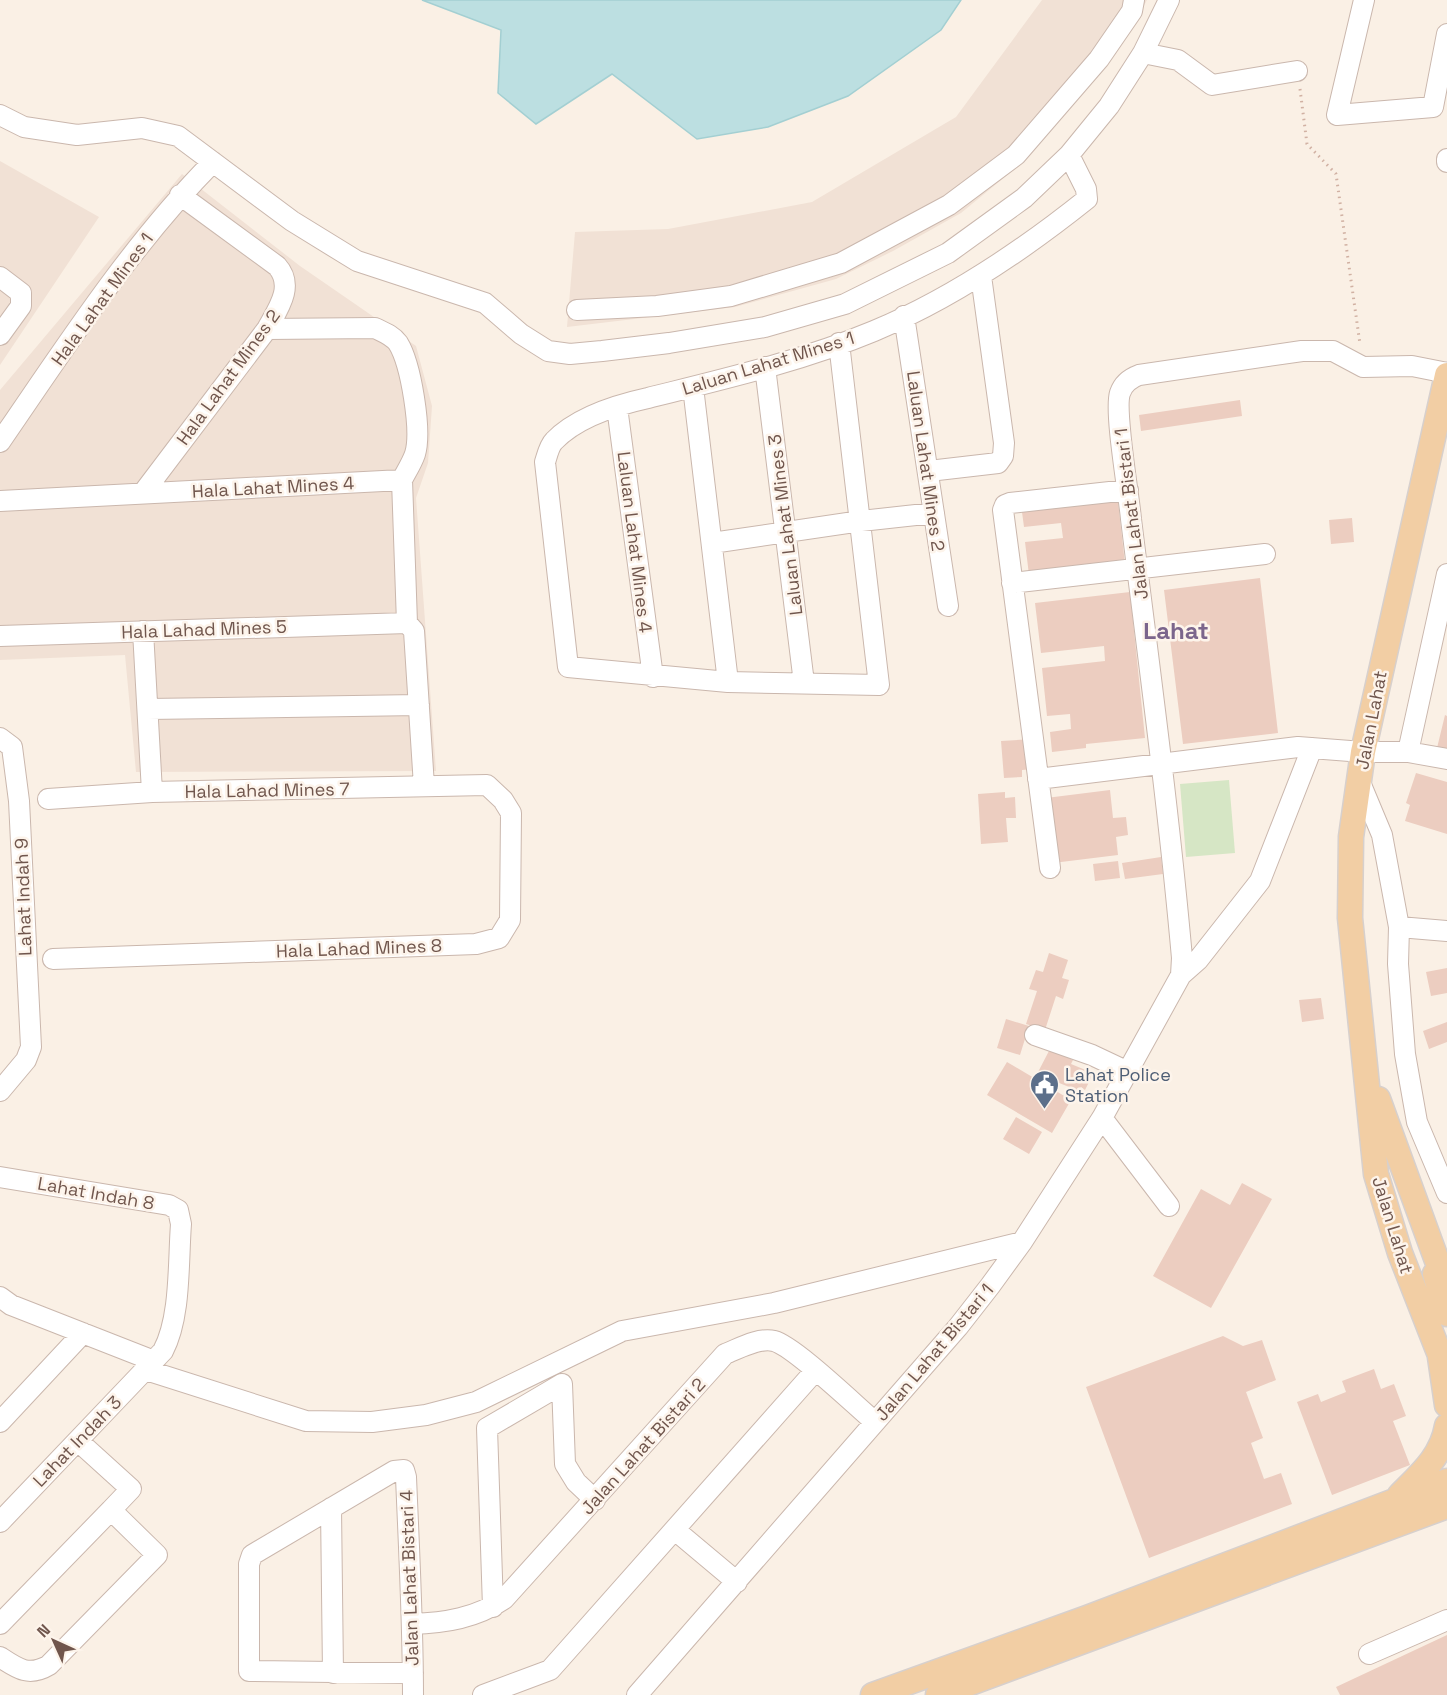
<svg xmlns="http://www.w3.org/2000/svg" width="1447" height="1695" font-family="'Space Grotesk',sans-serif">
<rect width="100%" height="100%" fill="#faf0e5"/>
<path fill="#f1e1d5" d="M1042 0H1147L1127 37 1022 163 961 213 893 251 836 279 735 307 567 327 575 232 668 229 812 202 956 117Z
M0 161 99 217 0 365Z
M182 174 300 266 416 346 432 406 428 463 416 498 436 771 136 772 125 655 0 660V390Z"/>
<path fill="#d6e6c5" d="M1229 780 1235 853 1186 857 1180 784Z"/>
<path fill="#bcdfe1" stroke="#a3cfd2" stroke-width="1.5" d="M422 0H961L941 30 848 96 768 127 697 139 612 74 536 124 498 93 501 30Z"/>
<path fill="#eccdc0" d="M1240 400 1242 416 1141 431 1139 415Z
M1118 501 1125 564 1029 575 1025 542 1063 538 1061 523 1024 527 1022 512Z
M1352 518 1354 542 1331 544 1329 520Z
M1260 578 1278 733 1183 744 1164 590Z
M1130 592 1145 738 1086 744V748L1052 752 1050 732 1071 729 1070 714 1047 716 1042 668 1105 661 1104 646 1041 653 1035 603Z
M1445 715 1447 716V750L1437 748Z
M1032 739 1034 769 1022 770V777L1004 778 1001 741Z
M1416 773 1447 782V834L1405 821 1410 805 1406 803Z
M1110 790 1113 818 1126 817 1128 835 1116 837 1118 855 1053 863 1046 798Z
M1005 792V798L1015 797 1016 818H1006L1008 842 981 844 978 794Z
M1161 857 1163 874 1125 879 1122 863Z
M1118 861 1120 878 1095 881 1093 864Z
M1049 953 1068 960 1062 978 1069 980 1063 999 1056 996 1045 1030 1026 1024 1037 991 1029 989 1036 970 1043 972Z
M1447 968V993L1431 996 1426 972Z
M1321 998 1324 1019 1302 1022 1299 1000Z
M1006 1019 1029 1026 1020 1055 997 1048Z
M1447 1022V1042L1429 1049 1423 1031Z
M1050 1049 1073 1060 1071 1064 1088 1071 1087 1074 1092 1076 1085 1090 1081 1087 1079 1091 1037 1074Z
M1007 1062 1071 1100 1052 1133 987 1095Z
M1016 1117 1042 1132 1029 1154 1003 1139Z
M1242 1183 1272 1199 1211 1308 1153 1276 1201 1189 1230 1205Z
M1223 1336 1243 1346 1262 1340 1276 1380 1246 1392 1263 1438 1251 1443 1264 1479 1281 1473 1292 1504 1149 1558 1086 1387Z
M1374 1369 1381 1389 1394 1384 1406 1416 1393 1421 1410 1465 1332 1495 1297 1402 1318 1394 1321 1402 1346 1392 1342 1381Z
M1447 1635V1695H1340L1336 1687Z"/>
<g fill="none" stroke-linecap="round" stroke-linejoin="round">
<defs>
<path id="minor" d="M1364 0 1337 115 1433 107 1447 34
M1143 53 1178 60 1212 85 1297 71
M0 115 24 127 77 135 142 128 178 136 292 221 357 261 485 303 521 334 548 351 570 354 602 351 669 343 765 327 845 304 948 253 1024 198 1069 155 1109 106 1143 53 1169 0
M1447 159V162
M0 277 21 293V306L0 335
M577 310 657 306 731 296 841 263 949 205 1016 155 1099 59 1132 11 1134 0
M904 316 948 606
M267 329 375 328C383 332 392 335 398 343 411 364 422 431 415 454 412 463 406 472 402 480
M839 343 879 685 728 682 568 667 545 462C547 456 549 446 554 441 576 418 616 405 648 398 724 379 802 361 874 331 951 299 1022 251 1087 199L1086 189 1069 155
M765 367 804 683
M693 387 728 682
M617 407 653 677
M0 442C66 346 131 245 213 162
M929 471 998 463 1003 456 1004 443 981 276
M143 493 267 329C278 309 295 286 277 266L180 195
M0 501 402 480 407 623
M712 543 861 521 934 513
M1012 583 1265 554
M407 623 414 631 424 786
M143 631 152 792
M0 636 407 623
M148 709 419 705
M0 738 12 747 19 801 31 1047 26 1060 0 1091
M1408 752 1447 574
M1038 779 1298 747 1363 752H1408L1447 759
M1359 780 1382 835 1399 927 1398 964 1405 1054 1417 1122 1447 1193
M48 799 152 792 487 785 503 800 511 813 510 920 499 938 476 944 53 959
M1050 868 1003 510 1005 505 1010 503 1128 490
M1399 927 1447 931
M1181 975 1182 958C1169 811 1149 665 1131 519 1129 495 1114 411 1120 393 1123 384 1131 378 1139 375L1302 351H1333L1363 367 1412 366 1447 373
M1035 1035 1092 1055 1128 1072
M1102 1118 1169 1206
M0 1177 169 1205 178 1210 181 1224C178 1263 181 1317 163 1351L0 1522
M0 1297 11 1305 154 1361
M146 1370 306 1421 372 1422 426 1415 476 1402 622 1331 774 1303 1022 1242
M0 1422 83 1333
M331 1508 333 1673
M675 1530 737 1582
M493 1607 487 1428 562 1384 565 1464 576 1482 595 1500
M0 1624 111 1510
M412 1624C445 1623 476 1618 504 1599L725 1354C738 1349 759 1337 774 1341 794 1346 856 1406 875 1422
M1369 1654 1447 1620
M0 1657C18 1669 29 1677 49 1665L157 1555 111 1510 131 1489 78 1441
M413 1695C413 1622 409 1550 406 1477L404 1470 394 1471 252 1555 249 1564V1671L413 1673
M483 1695 550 1670 815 1371
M637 1695 958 1327 990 1286 1022 1242 1102 1118 1181 975 1198 960 1260 881 1312 748"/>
<path id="major" d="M1447 375 1363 752 1351 837 1350 918 1376 1174 1400 1253 1447 1373
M1378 1099 1447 1288
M1435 1274 1447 1314
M1440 1357 1447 1405
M1400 1495C1421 1474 1442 1456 1447 1426
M873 1695 1087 1618 1447 1481
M938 1695 1447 1506"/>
</defs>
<use href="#minor" stroke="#cab7ad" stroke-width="22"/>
<use href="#major" stroke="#d7d0cd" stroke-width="27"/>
<path stroke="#d1b1a3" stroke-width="3" stroke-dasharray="1.5 4.5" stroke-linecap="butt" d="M1300 89 1307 144 1336 174 1360 344"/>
<use href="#minor" stroke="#fff" stroke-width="20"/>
<use href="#major" stroke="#f2cea4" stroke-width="24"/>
</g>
<defs>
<symbol id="civic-pin" viewBox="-11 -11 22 30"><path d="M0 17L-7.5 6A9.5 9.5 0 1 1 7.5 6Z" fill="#5c6f8a" stroke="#fdf4eb"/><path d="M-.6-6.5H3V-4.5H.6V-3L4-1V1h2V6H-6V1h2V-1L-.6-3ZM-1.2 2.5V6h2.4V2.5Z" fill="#fff"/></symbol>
</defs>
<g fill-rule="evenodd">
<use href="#civic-pin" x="1028" y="1068" width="33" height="45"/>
</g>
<g text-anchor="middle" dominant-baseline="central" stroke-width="5" stroke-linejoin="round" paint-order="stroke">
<g font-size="18" fill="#70564d" stroke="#fdf4eb">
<text transform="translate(102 299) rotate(-54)">Hala Lahat Mines 1</text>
<text transform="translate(768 363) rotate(-17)">Laluan Lahat Mines 1</text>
<text transform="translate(228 377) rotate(-54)">Hala Lahat Mines 2</text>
<text transform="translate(926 461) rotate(82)">Laluan Lahat Mines 2</text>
<text transform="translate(273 487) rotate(-3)">Hala Lahat Mines 4</text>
<text transform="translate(1131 514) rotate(-97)">Jalan Lahat Bistari 1</text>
<text transform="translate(785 525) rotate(-97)">Laluan Lahat Mines 3</text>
<text transform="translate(635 542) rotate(83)">Laluan Lahat Mines 4</text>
<text transform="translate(204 629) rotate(-2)">Hala Lahad Mines 5</text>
<text transform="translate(1371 720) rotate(-79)">Jalan Lahat</text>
<text transform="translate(267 790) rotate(-1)">Hala Lahad Mines 7</text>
<text transform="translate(23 897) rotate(-92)">Lahat Indah 9</text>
<text transform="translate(359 948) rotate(-2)">Hala Lahad Mines 8</text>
<text transform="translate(96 1193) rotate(10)">Lahat Indah 8</text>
<text transform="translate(1393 1225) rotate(73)">Jalan Lahat</text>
<text transform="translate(934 1352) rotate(-50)">Jalan Lahat Bistari 1</text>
<text transform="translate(77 1441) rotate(-46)">Lahat Indah 3</text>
<text transform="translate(643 1446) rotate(-48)">Jalan Lahat Bistari 2</text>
<text transform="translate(409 1578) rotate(-92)">Jalan Lahat Bistari 4</text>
</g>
<g font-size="18" fill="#4e5e75" stroke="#fdf4eb" text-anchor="start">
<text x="1065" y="1074">Lahat Police<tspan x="1065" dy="21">Station</tspan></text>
</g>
<g font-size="24" font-weight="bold" fill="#7b658c" stroke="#fdf4eb">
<text x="1176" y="630">Lahat</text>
</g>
</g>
<g transform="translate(54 1641) rotate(315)" stroke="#fdf4eb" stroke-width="4.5" paint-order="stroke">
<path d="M0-4.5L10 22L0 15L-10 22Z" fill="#70564d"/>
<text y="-9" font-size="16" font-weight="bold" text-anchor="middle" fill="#70564d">N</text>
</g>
</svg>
